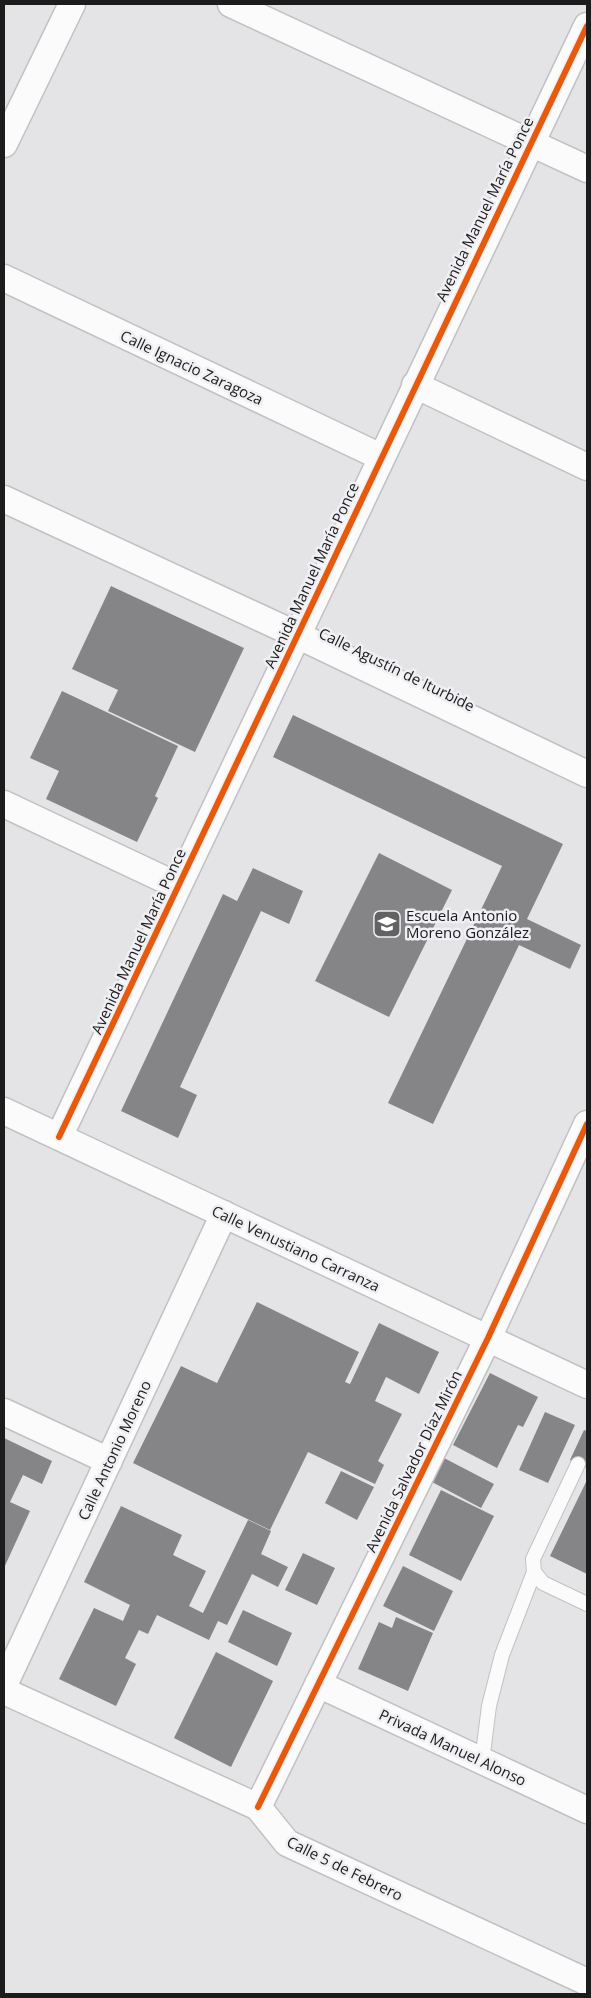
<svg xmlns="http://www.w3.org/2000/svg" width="591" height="1998" font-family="'Open Sans',sans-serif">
<rect width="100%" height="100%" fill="#e4e4e6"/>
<path fill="#858587" d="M111 586 244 648 195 752 108 711 118 690 72 669Z
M62 691 178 746 155 796 158 798 137 842 46 799 59 771 30 758Z
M293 715 563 844 527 919 581 945 570 969 519 945 433 1124 388 1103 502 866 273 757Z
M379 853 452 890 389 1017 315 981Z
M253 868 303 891 289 924 261 911 180 1087 197 1095 178 1138 121 1111 223 894 237 901Z
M257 1302 359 1352 345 1382 350 1384 379 1323 439 1352 419 1394 386 1377 375 1401 402 1414 378 1461 384 1465 375 1484 308 1452 270 1530 133 1463 181 1366 217 1383Z
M490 1373 538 1397 523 1427 518 1425 497 1468 453 1445Z
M545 1412 575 1425 548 1483 519 1470Z
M584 1430 587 1431V1468L570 1460Z
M4 1438 52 1461 42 1484 23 1475 10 1502 30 1511 4 1568Z
M444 1458 494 1484 481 1508 432 1482Z
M341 1471 374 1487 357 1520 325 1503Z
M587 1480V1574L550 1556Z
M441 1490 494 1516 461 1581 409 1555Z
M121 1506 182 1535 173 1555 206 1571 189 1606 203 1613 248 1520 271 1531 261 1554 288 1567 278 1587 252 1574 227 1625 218 1621 209 1640 157 1615 148 1634 139 1630 125 1658 136 1664 116 1706 59 1679 94 1608 123 1621 130 1605 84 1582Z
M303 1553 335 1568 317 1605 285 1590Z
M403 1566 453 1591 434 1631 383 1606Z
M243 1610 292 1633 277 1666 228 1642Z
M396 1617 433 1633 408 1691 358 1669 379 1622 392 1628Z
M216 1652 273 1681 231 1767 174 1738Z"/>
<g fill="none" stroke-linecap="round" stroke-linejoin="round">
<defs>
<path id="service" d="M578 1464 533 1559 534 1572 543 1583 587 1604
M482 1761 489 1706 502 1655 534 1572"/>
<path id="minor" d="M231 4 587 169
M4 144 72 4
M4 278 381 457
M415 385 587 467
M4 499 297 635 587 774
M4 804 178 886
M4 1111 587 1385
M59 1137 587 26
M4 1412 109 1461
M318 1684 587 1810
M4 1685 224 1214
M4 1691 258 1807 287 1843 587 1982
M258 1807 488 1338 587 1124"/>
</defs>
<use href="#service" stroke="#c1c1c3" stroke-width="16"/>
<use href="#minor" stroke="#c1c1c3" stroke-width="29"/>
<use href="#service" stroke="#fbfbfb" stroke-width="14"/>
<use href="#minor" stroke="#fbfbfb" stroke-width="26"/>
<defs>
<path id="cycleway" d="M59 1137 587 26
M258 1807 488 1338 587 1124"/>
</defs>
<use href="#cycleway" stroke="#f0f0f4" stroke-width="9"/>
<use href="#cycleway" stroke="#e8590c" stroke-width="6"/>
</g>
<defs>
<symbol id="school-square" viewBox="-11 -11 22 22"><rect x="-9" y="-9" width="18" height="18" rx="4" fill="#626263" stroke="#f0f0f4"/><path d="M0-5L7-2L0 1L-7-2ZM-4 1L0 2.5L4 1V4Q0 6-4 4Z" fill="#fff"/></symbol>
</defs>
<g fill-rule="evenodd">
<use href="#school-square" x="371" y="908" width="32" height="32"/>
</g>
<g text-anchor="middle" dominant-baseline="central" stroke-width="5" stroke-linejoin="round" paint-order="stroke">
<g font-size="15" fill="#1c1c1d" stroke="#f0f0f4">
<text transform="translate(484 209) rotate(-64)">Avenida Manuel María Ponce</text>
<text transform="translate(192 367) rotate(25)">Calle Ignacio Zaragoza</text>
<text transform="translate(311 575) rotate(-65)">Avenida Manuel María Ponce</text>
<text transform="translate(397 669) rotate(26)">Calle Agustín de Iturbide</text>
<text transform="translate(138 941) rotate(-65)">Avenida Manuel María Ponce</text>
<text transform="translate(296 1248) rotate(25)">Calle Venustiano Carranza</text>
<text transform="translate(114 1450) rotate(-65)">Calle Antonio Moreno</text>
<text transform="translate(413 1461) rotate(-64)">Avenida Salvador Díaz Mirón</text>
<text transform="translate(453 1747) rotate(25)">Privada Manuel Alonso</text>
<text transform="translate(345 1868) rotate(26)">Calle 5 de Febrero</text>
</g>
<g font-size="15" fill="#1c1c1d" stroke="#f0f0f4" text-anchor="start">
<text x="406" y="915">Escuela Antonio<tspan x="406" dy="17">Moreno González</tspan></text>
</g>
</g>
<rect width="591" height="1998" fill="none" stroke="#1c1c1d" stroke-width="10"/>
</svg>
